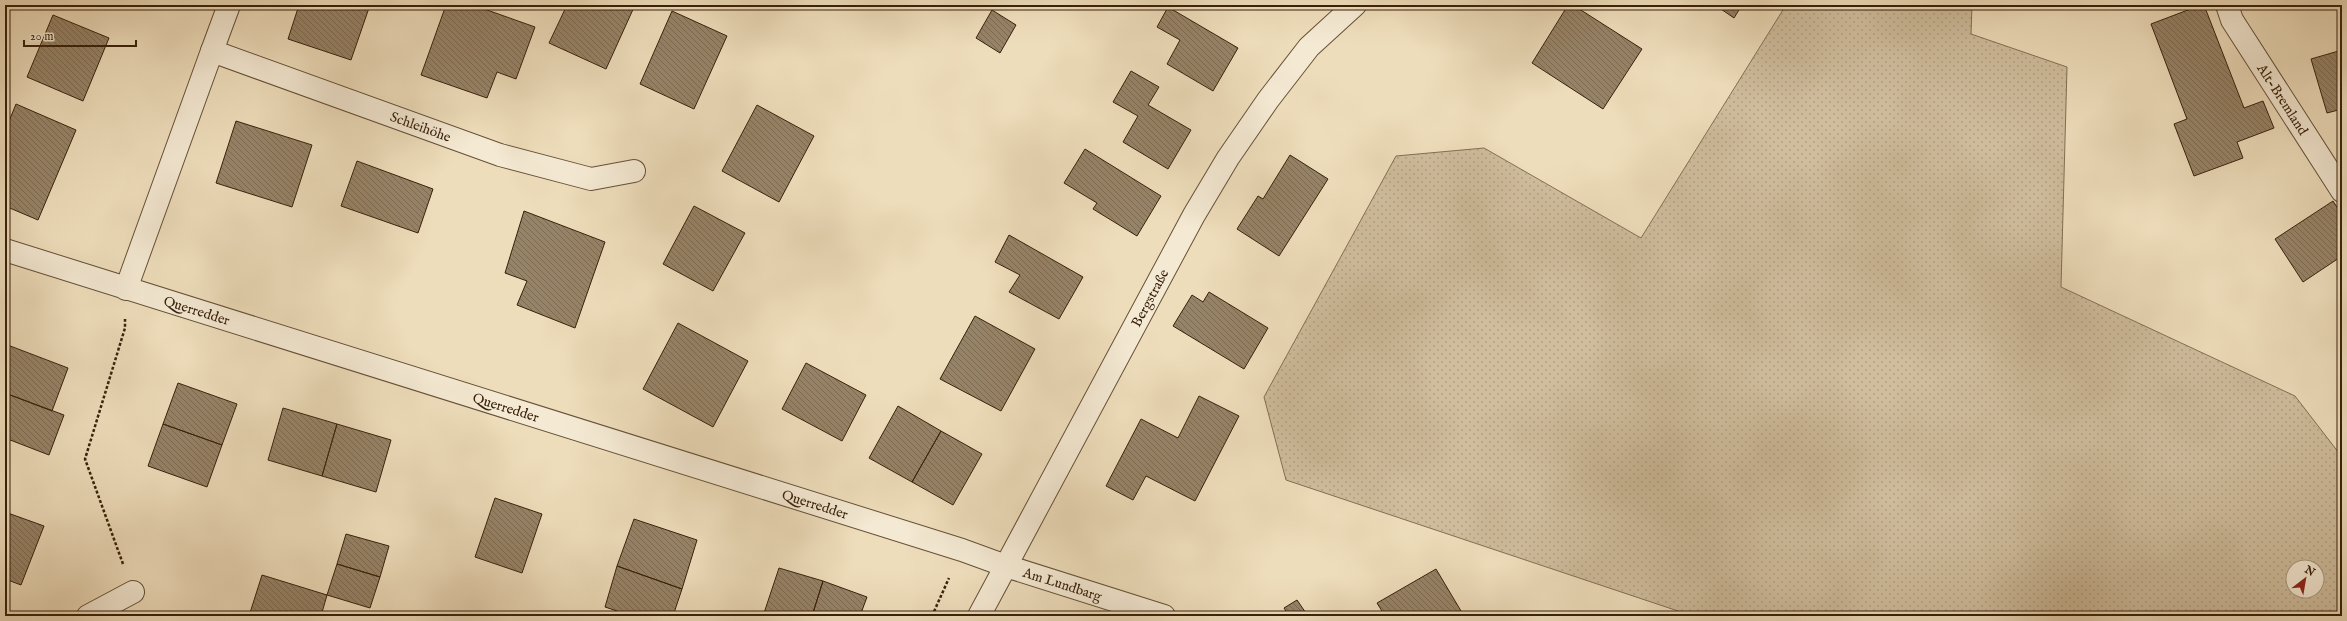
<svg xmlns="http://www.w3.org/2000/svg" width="2347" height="621" viewBox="0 0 2347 621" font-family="'IM FELL English',serif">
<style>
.grass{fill:url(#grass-dots);stroke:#846f54;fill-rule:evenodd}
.building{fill:url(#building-back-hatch);stroke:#38210b}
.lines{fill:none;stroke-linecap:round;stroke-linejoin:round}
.street-casing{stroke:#665037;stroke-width:24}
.path{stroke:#38210b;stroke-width:2.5;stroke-dasharray:3 2;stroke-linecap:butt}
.street{stroke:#f4e9d3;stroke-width:22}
.labels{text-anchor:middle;stroke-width:3;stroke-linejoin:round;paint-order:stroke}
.street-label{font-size:14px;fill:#38210b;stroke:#f4e9d3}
</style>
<defs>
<pattern id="grass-dots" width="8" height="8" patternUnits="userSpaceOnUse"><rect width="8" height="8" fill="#cfbd9d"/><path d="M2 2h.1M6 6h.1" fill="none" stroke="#b2a286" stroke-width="1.8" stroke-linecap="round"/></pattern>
<pattern id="building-back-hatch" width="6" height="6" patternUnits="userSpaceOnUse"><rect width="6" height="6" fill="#978367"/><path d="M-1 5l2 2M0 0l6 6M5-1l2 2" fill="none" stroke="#7c6b53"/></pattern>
</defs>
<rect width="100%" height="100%" fill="#edb"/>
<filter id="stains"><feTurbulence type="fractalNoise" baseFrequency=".005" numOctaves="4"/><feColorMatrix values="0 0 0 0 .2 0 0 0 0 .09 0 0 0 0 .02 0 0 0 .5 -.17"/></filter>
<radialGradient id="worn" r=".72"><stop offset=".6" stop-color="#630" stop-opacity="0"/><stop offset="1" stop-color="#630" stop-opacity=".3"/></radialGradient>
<path class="grass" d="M1786,5h186l-1,29 96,33 -6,220 234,109 47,61v159h-649l-407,-136 -22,-83 132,-241 88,-8 157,90zM2293,567h24v24h-24z"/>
<path class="building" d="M299,5h71l-19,55 -63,-21z
M446,5h27l62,22 -19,52 -19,-7 -10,26 -66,-23z
M567,5h68l-29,64 -57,-26z
M1568,5h5l69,44 -39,60 -71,-46z
M1715,5h27l-8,13z
M2201,5h3l40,103 19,-7 11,27 -37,14 6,16 -49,18 -20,-52 13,-5 -36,-95z
M1168,7l70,41 -25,43 -46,-27 13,-24 -23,-13z
M992,10l24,15 -16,28 -24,-15z
M672,11l55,25 -33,73 -54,-25z
M53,15l56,23 -26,63 -56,-24z
M2342,50v59l-15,4 -16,-54z
M1131,71l28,16 -11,18 43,25 -23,39 -45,-27 15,-26 -25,-14z
M16,104l60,26 -38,90 -33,-14v-75z
M757,105l57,31 -35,66 -57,-31z
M236,121l76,24 -20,62 -76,-24z
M1085,149l76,47 -24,40 -44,-27 4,-6 -33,-20z
M1290,155l38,24 -49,77 -42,-27 21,-33 5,3z
M357,161l76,28 -15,44 -77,-27z
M2333,201l9,14v41l-39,26 -28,-43z
M694,206l51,27 -32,58 -50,-27z
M524,211l81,31 -30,86 -58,-23 10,-24 -22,-8z
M1009,235l74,42 -24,42 -50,-27 11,-17 -25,-13z
M1209,292l59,36 -24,41 -71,-43 19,-31 11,7z
M975,316l60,33 -34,62 -61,-32z
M678,323l70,38 -35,66 -70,-38z
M5,344l63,24 -16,43 -47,-18z
M806,363l60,32 -24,46 -60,-32z
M178,383l59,21 -15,41 -59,-21z
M5,393l59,22 -15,40 -44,-17z
M1199,396l40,20 -44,85 -49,-25 -13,24 -27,-14 35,-67 37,19z
M898,406l43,25 -29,51 -43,-24z
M283,408l54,16 -15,52 -54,-16z
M163,424l59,21 -15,42 -59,-21z
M337,424l54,16 -15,52 -54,-16z
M941,431l41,23 -29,51 -41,-23z
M495,498l47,16 -20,59 -47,-16z
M5,512l39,14 -23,59 -16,-6z
M634,519l63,21 -15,49 -65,-23z
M346,534l43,12 -9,31 -43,-13z
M337,564l43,13 -10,31 -43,-13z
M617,566l65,23 -9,27h-41l-27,-9z
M779,568l44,13 -11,35h-49z
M1436,569l28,47h-79l-8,-13z
M262,575l65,20 -6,21h-72z
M823,581l44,16 -7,19h-48z
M1297,600l11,16h-19l-5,-8z"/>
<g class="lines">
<defs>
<g id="street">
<path id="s1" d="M2227,5l5,15 110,171"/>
<path d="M212,51l17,-46"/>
<path id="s2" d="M5,250l957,300 44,16 158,50"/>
<path id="s3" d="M126,289l86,-238 288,104 91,24 43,-8"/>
<path d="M88,616l45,-24"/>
<path id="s4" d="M979,616l215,-401 34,-57 40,-58 41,-53 46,-42"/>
</g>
</defs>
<use href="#street" class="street-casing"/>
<path class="path" d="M123,564l-38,-105 40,-131v-9
M932,616l17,-38"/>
<use href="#street" class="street"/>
</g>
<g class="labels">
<g class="street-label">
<text dy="5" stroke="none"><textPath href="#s1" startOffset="110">Alt-Bremland</textPath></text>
<text dy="5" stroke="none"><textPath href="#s3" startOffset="475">Schleihöhe</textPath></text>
<text dy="5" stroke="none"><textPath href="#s4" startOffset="361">Bergstraße</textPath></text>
<text dy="5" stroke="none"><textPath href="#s2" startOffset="201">Querredder</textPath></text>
<text dy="5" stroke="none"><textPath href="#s2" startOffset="525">Querredder</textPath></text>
<text dy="5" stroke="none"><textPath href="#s2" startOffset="849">Querredder</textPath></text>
<text dy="5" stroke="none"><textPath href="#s2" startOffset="1109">Am Lundbarg</textPath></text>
</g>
</g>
<rect width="2347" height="621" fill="none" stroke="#edb" stroke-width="20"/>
<rect x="6" y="6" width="2335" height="609" fill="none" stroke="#38210b" stroke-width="2"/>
<rect x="10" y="10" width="2327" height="601" fill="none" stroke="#38210b"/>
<g transform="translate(2305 579) rotate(31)"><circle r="19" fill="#f4e9d3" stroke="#a99983"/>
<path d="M0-3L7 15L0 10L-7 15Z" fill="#8f2418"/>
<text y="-6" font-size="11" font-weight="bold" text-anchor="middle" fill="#38210b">N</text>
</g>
<path d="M24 40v6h112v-6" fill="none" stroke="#38210b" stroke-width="2"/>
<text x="30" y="40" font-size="12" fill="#38210b" stroke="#f4e9d3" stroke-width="3" paint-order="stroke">20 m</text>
<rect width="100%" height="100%" filter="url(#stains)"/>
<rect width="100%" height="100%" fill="url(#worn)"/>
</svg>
